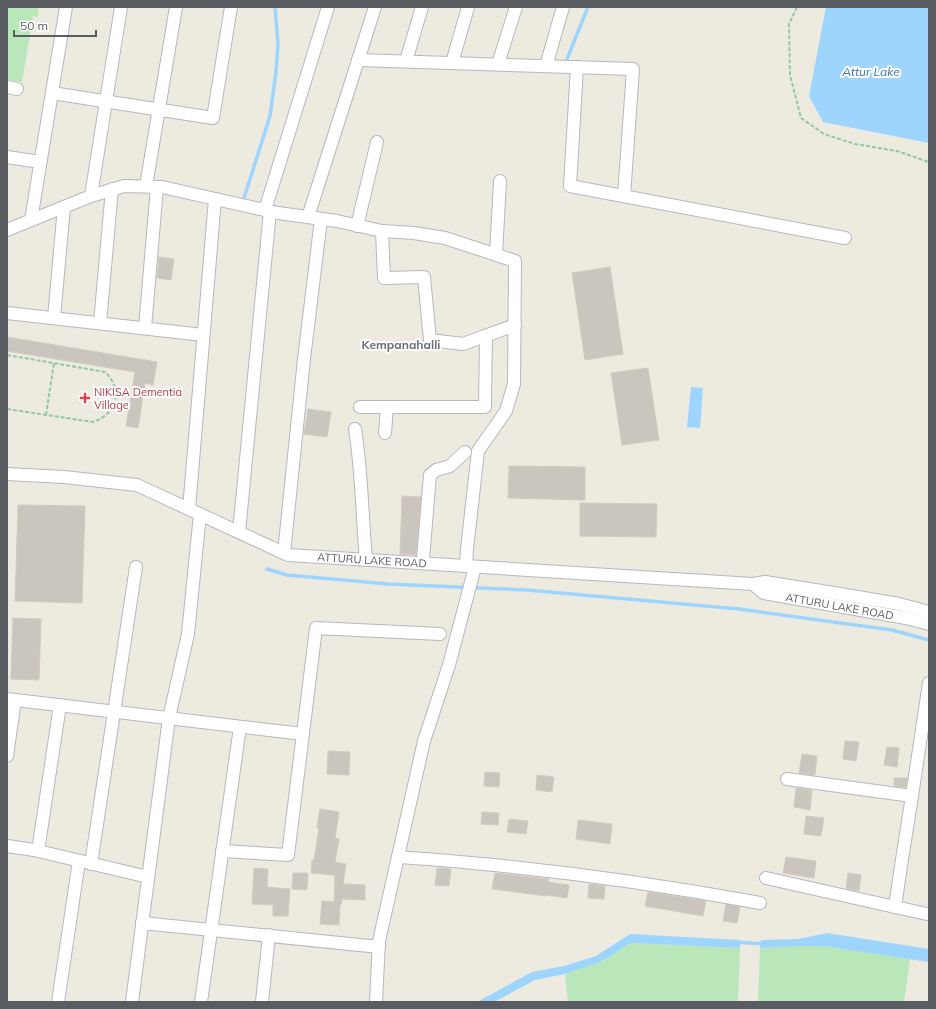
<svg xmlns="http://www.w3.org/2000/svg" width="936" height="1009" viewBox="0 0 936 1009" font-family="Mulish,sans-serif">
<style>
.green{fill:#bae7ba}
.water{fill:#9ed5ff}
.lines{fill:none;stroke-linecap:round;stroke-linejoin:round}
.stream{stroke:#9ed5ff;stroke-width:3.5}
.building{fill:#cac6bf;stroke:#d2ccbe}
.minor-casing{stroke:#b6b8be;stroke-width:14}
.path{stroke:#93c8a2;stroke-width:2;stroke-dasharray:4 2;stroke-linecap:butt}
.minor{stroke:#fff;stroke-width:12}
.health-dot{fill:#e0444e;stroke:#fff;stroke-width:1.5}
.labels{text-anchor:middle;stroke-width:4;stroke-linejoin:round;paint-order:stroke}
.health-label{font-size:11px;fill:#be3a42;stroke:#fff;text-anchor:start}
.street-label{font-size:11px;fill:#595d62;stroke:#fff}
.water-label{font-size:12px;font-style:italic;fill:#3575b8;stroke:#fff}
.neighbourhood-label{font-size:12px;font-weight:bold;fill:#6a6f74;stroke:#fff}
</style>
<rect width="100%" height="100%" fill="#edeae0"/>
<path class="green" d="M7,7h32l-1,10 -5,-1 -11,66 -15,-2z
M631,943l109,5 -2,54h-170l-3,-28 33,-11 13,-7 11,-8z
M799,946h24l87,13 -6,43h-146l2,-54z"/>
<path class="water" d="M826,7h103v136l-106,-21 -14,-26z
M691,387l12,1 -3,40 -13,-1z
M827,933l102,16v13l-106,-16h-24l-39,2 1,-8 37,-1z
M630,934l110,6v8l-109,-5 -9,5 -11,8 -13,7 -33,11 -30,6 -41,22h-17l55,-30 32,-6 32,-10z"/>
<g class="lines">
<path class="stream" d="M567,59l21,-52
M244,198l26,-82 6,-44 2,-28 -3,-37
M267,569l20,6 101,9 139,6 212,19 153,21 37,10
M736,942l29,2"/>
</g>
<path class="building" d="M159,257l15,2 -3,21 -14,-2z
M610,267l13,87 -38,6 -13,-87z
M7,337l150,25 -4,23 -8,-2 -7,45 -12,-2 9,-54 -128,-21z
M648,368l11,72 -37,5 -11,-72z
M308,409l23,3 -4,25 -23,-3z
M509,466l76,1v33l-77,-2z
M402,496l19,1 -5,58 -16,-1z
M580,503l77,1 -1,33 -76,-1z
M18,505l67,1 -3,97 -67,-2z
M13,618l28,1 -2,61 -28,-1z
M845,741l14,1 -3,19 -13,-2z
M887,747l12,1 -2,19 -13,-2z
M328,751l22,1 -1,23 -22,-1z
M802,754l15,2 -2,19 -16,-2z
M485,772l15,1 -1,14 -15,-1z
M537,775l17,2 -2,15 -16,-2z
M894,778h13l-1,9 -12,-1z
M796,788l16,2 -2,20 -16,-3z
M320,809l19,3 -4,26 4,1 -4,23 11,2 -3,20 22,1v15l-23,-1 -1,6h-1l-1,20 -19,-1 2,-23 12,1 1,-27 -24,-2 1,-13h2l5,-31 -2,-1z
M482,812l17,1 -1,12 -17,-1z
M806,816l18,2 -3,18 -17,-2z
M509,819l19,2 -2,13 -19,-2z
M578,820l34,4 -2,20 -34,-5z
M786,857l30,4 -2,17 -31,-5z
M254,868l14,1 -1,18 23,2 -2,27h-15v-11l-21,-1z
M437,868l14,1 -2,17 -14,-1z
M293,873h15l-1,17 -15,-1z
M495,873l54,6 -1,3 21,3 -2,13 -20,-3 -1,1 -54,-7z
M848,873l13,2 -2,16 -13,-3z
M589,884l16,2 -1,13 -16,-1z
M648,892l58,9 -3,15 -58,-10z
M726,904l14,3 -3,16 -14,-2z"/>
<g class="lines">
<defs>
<g id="minor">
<path d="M358,60l275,9 -9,127"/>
<path d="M406,61l16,-54"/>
<path d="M452,63l16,-56"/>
<path d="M498,64l18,-57"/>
<path d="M546,66l17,-59"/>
<path d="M577,67l-7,119 275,52"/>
<path d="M7,87l10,2"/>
<path d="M52,93l161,25 18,-111"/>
<path d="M7,157l33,5"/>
<path d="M146,186l30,-179"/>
<path d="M91,196l30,-189"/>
<path d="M265,210l63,-203"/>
<path d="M308,217l67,-210"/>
<path d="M31,220l35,-213"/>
<path d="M357,226l20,-84"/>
<path d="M7,230l84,-34 33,-10 38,1 116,26 59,8 45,10 32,2 31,5 70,23 -1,123 -8,27 -28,40 -11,98 -1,17"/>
<path d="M382,231l2,47 40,-1 6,63 33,4 52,-19"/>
<path d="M496,255l4,-74"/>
<path d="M7,313l196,22"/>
<path d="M54,318l10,-111"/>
<path d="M100,323l12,-134"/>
<path d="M145,328l12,-141"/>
<path d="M360,407h125l1,-71"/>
<path d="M355,429c7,43 7,87 11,131"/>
<path d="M385,433l2,-26"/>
<path id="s1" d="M7,474l57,3 73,8 151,70 465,29 12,-2 75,12 59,10 30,8"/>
<path d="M189,509l26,-310"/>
<path d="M239,532l31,-321"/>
<path d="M284,553l20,-194 17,-140"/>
<path d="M423,559l7,-84 6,-5 14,-4 15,-14"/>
<path id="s2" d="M753,584l11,9 142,25 23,6"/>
<path d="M7,699l296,35"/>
<path d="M7,756l8,-56"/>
<path d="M787,779l125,17 17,-113"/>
<path d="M7,846l27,4 114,27"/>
<path d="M38,851l22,-146"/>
<path d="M222,851l66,4 28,-227 124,6"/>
<path d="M398,857c28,2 57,4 85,7 93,9 185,22 277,39"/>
<path d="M91,864l45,-297"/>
<path d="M766,878l129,29 32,7"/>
<path d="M895,907l6,-41 11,-70"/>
<path d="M142,923l237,24"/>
<path d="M58,1002l21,-141"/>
<path d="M132,1002l37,-284 19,-84 12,-120"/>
<path d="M201,1002l39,-275"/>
<path d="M262,1002l7,-67"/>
<path d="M376,1002l3,-61 45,-200 25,-76 26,-98"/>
</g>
</defs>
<use href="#minor" class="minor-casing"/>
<path class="path" d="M797,7l-8,17 1,51 11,43 23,16 31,10 42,7 29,10 3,3
M7,355l98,17c19,18 12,42 -12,50l-86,-13
M46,415l8,-52"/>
<use href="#minor" class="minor"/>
</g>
<path class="health-dot" d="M83 392h4v4h4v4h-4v4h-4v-4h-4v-4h4z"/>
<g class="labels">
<g class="health-label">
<text x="94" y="396">NIKISA Dementia<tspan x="94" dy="13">Village</tspan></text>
</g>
<g class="street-label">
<text dy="4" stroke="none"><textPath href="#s1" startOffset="381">ATTURU LAKE ROAD</textPath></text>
<text dy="4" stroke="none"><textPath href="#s2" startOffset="91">ATTURU LAKE ROAD</textPath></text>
</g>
<g class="water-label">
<text x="871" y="76">Attur Lake</text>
</g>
<g class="neighbourhood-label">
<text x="401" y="349">Kempanahalli</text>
</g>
</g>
<rect width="936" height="1009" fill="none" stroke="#595d62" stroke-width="16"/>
<path d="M14 30v6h82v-6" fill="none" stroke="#595d62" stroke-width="2"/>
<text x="20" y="30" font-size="12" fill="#595d62" stroke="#ffffff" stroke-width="3" paint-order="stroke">50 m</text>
</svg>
